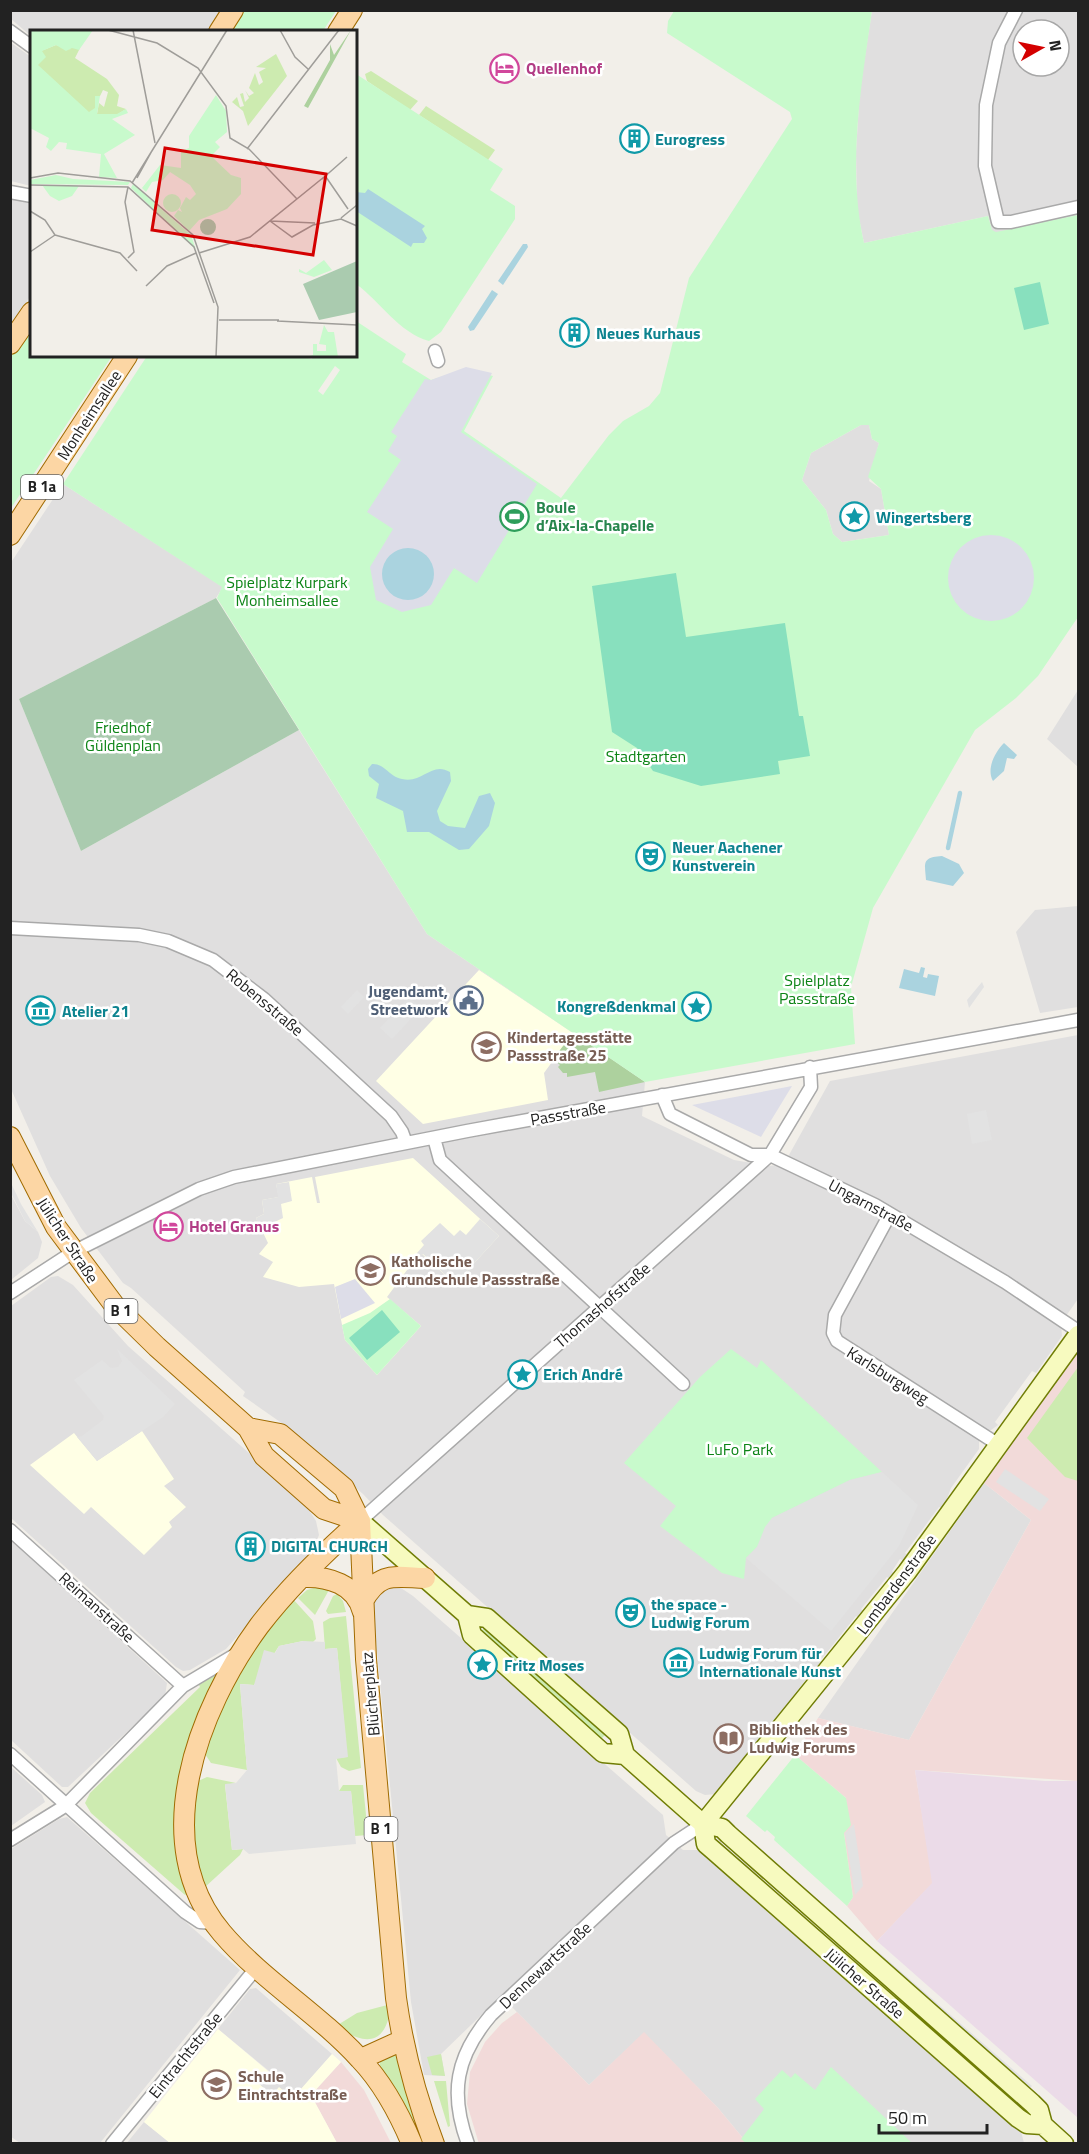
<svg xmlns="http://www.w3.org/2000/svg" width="1089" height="2154" viewBox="0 0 1089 2154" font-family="'Titillium Web',sans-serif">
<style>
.residential{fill:#e0dfdf;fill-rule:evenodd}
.commercial{fill:#f2dad9}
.industrial{fill:#ebdbe8}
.education{fill:#ffffe5}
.grass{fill:#cdebb0}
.forest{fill:#add19e}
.cemetery{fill:#aacbaf}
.park{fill:#c8facc;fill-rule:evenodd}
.pitch{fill:#88e0be}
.parking{fill:#e2e2e2}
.plaza{fill:#dddde8}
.water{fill:#aad3df}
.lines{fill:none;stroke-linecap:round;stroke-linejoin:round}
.stream{stroke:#aad3df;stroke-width:4.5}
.street-casing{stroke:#a9a9a9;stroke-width:15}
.secondary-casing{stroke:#707d05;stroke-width:21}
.primary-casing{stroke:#a06b00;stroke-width:22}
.street{stroke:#fff;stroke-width:12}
.secondary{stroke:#f7fabf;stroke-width:18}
.primary{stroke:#fcd6a4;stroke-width:20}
.labels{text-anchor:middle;stroke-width:5;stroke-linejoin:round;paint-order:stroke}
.shield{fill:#fff;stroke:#646464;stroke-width:1.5}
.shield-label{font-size:15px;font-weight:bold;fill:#222}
.hotel-label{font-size:16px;font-weight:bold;fill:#b23c85;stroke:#fff;text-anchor:start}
.culture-label{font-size:16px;font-weight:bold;fill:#0d838f;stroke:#fff;text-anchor:start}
.street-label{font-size:16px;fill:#222;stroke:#fff}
.leisure-label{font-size:16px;font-weight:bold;fill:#27864d;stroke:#fff;text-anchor:start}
.park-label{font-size:16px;fill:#0c8416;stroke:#fff}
.service-label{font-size:16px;font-weight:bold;fill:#4e5e75;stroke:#fff;text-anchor:end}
.education-label{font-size:16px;font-weight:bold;fill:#785e54;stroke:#fff;text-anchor:start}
.inset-road{fill:none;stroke:#9f9d99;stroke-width:1.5}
.view{fill:#d40000;fill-opacity:0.15;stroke:#d40000;stroke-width:3}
.inset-edge{fill:none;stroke:#222;stroke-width:3}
</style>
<rect width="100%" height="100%" fill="#f2efe9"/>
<path class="residential" d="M10,11h211l-14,20 -175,1 -1,4 -20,-17z
M872,11h206v204l-82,18 -4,-2 -4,-15 -124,27 -7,-34 -1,-57 4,-64zM1023,30h36v36h-36z
M10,42l21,15v129l-20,-5z
M10,199l22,4 -1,92 -20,31z
M861,425h8l3,14 7,4 -10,38 12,8 8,46 -47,7 -9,-8 -7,-24 -24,-30 9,-27z
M63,484l160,103 -7,11 -197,101 62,152 218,-121 128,204 218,148 -3,34 92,44 35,6 15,-2 46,-83 248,-46v264l-17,24 1,13 -26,37 -4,-2 -37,51 3,3 -7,5h-6l-6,9v10l-28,39 -6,16 -3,4 -3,-1 -34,46 3,2 -4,6 -4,-2 -8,12 2,3 -4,5 -3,-2 -26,32 3,3 -5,6 -3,-2 -36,45 3,3 -15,13 -92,117 -11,1 -9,-4 -313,-276 -20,-21 -80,-70 -40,-28 2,-4 -114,-104 -8,-5 -42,-55 -31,-52 -39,-87 -1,-525z
M1078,690v77l-31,-28z
M1078,906v101l-38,6 -24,-81 19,-22z
M10,1193l15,28 13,11 4,10 -4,16 -27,22z
M58,1276l15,9 55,61 130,115 51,49 7,11 3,14 -7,17 -86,97 -36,21 -7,1 -7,-4 -165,-149v-212l40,-29z
M984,1483l47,37 -122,220 -91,-22z
M11,1540l156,143 -2,13 -97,91h-6l-51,-47z
M395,1584l18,12 250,219 3,20 17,15h17l321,281 3,12h-277l-29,-35 -74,-75 -55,52 -88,-89 -60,58 4,22 -21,-1 -13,-73 -39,-402 2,-9z
M11,1767l31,28 3,7 -34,24z
M67,1817l173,153 -140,173h-80l-10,-7 1,-287 48,-30z
M256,1988l76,66 -39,44 -21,-2 -13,-12 10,-13 -51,-42 32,-40z
M144,2122l26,21 -44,1z"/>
<path class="commercial" d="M1078,1351v430l-163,-11 18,113 -56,58 -30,-35 6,-9 -9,-64 2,-35 -51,-43 23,-37 91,22 122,-220 -47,-37z
M517,2012l72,73 55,-53 74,76 29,35 -268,1 -12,-40 3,-32 15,-30 17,-19z
M341,2062l23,28 27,53h-54l-26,-48z"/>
<path class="industrial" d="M915,1770l130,11h33v337l-201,-177 55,-58z"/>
<path class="education" d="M479,970l94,63 -29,40 4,27 -125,24 -47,-43z
M413,1158l86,78 -44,48 -33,-30 -12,12 -23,31 34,29 -44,49 -32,-35 -11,-56 -35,3 -36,-10 10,-15 -14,-8 9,-11 -12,-25 8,-4 -2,-14 17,-3 -3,-13 36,-7 5,26h3l-5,-26z
M142,1431l32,48 -10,7 22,21 -17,15 3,5 -28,28 -53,-48 -7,7 -54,-49 44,-32 23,28z
M218,2029l51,43 -10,12 13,11 7,-8 14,11 39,-44 9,8 -30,33 26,48h-167l-26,-21z"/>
<path class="grass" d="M371,71l47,30 -8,9 -43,-29 -2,-7z
M426,106l69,44 -7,10 -69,-45z
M1078,1367v114l-13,-4 -38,-39z
M321,1586l8,4 -14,25 -17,-17 9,-8z
M337,1594l6,7 3,11 -18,2 -2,-3 7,-15z
M292,1598l21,23 3,18 -4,4 -9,-2 -24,5 -25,39 -14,-1 7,86 -36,-7 -6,-9c18,-63 48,-104 87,-156z
M346,1616l15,152 -12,3 -8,-4 -5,-9 11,-1 -10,-109 -12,1 -2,-27 7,-4z
M486,1626l120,108 -5,5 -120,-108z
M216,1673c-1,15 -14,32 -20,46 -23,62 -30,110 -8,174l-3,2 -94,-82 -6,-10 5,-10 110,-106 -2,-4z
M207,1777l29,6 -11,2 7,65 11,-1 -3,6 -36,33 -14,-57 6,-49z
M343,1785h20l5,50 -13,1 -4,-45h-12z
M391,2004c-4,41 -25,43 -55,22l21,-13z
M391,2053l9,4 28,86h-8l-40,-73v-10z
M441,2054l4,22 -13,-1 -5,-18z
M434,2081h12l4,45 -2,1z"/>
<path class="forest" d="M573,1033l72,49 -46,10 -4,-20 -28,5v-4h-4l-5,-6 2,-2 -7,-6z"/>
<path class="cemetery" d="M216,598l83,132 -218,121 -62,-152z"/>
<path class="park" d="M240,11h96l-13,20 -97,1z
M674,11h198c-11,76 -25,156 -8,232l124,-27 4,14 4,2 82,-17v402l-40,59 -22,22 -41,32 -102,178 -22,79 4,57 -210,38 -218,-148 -210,-336 5,-11 -159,-103 84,-128h152l13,3 1,-3h43v-35l50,33 -4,8 29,18 35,-11 27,7 -29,55 97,67 48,-63 14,-14 26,-15 11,-13 29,-115 103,-159 -2,-7 -123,-79 1,-12zM335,366l5,4 -17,25 -5,-4zM861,425h8l3,14 7,4 -11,34 13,12 8,46 -47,7 -9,-8 -7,-24 -24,-30 9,-27z
M356,74l147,95 -13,21 25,16v13l-74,113 -12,9c-30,-8 -49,-40 -73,-57z
M31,324l1,32h80l-101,152v-153z
M390,1299l31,27 -44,49 -32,-35 -3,-15 28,-12z
M731,1349l26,19 4,-8 121,112 -32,8 -78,38 -15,29 -11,11 -2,21 -22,-6 -62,-47 16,-20 -52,-43 76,-86z
M795,1755l51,43 5,27 -7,8 9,64 -6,9 -73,-66 1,-3 -8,-7 -2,2 -19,-16z
M831,2067l81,76 -165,1 -6,-5 23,-30 -9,-10 27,-29 9,8 4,-5 20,17z"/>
<path class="pitch" d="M1040,282l9,42 -25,6 -10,-42z
M676,573l10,64 99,-14 14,93h4l7,40 -32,5 2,13 -79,12 -48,-15 -16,-23 -25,-16 -20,-146z
M382,1310l18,22 -33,28 -18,-22z"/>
<path class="parking" d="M982,982l2,5 -15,21 -2,-8z
M357,990l7,7 -16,17 -7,-7z
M409,997l12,11 -29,31 -12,-11z
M986,1110l6,30 -20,4 -5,-30z
M289,1182l3,19 -11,3 2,14 -23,11 -4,-11 8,-4 -2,-14 16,-3 -2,-13z
M11,1183l10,21 17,28 -13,-11 -14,-28z
M480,1219l19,17 -44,48 -32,-30 -4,3 -2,-4 7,-8 -3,-4 19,-18 14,13 6,-6 6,5z
M117,1349l58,55 -12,13 -66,44 -20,-24 5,-1 21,-16 1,-4 -30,-36 28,-20 9,8 7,-1 4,-6z
M1005,1469l44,30 -9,12 -44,-29z
M882,1472l36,33 -19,41 -68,85 -85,-73 11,-11 8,-20 7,-9 78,-38z
M303,1641l22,1v7l12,-1 11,109 -12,2 3,32h12l5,53 -107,10 -6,-5 -11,1 -7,-66 11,-1 11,-13 -7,-86 14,1 10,-35 11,3 4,-7z
M854,1824l9,62 -8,9 -10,-62z
M875,1949l157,137 -4,4 -155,-137z"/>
<path class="plaza" d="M466,367l26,6 -31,59 76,52 -60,99 -23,-15 -23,37 -29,7 -26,-12 -6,-33 23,-38 -26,-17 34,-52 -13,-9 9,-15 -6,-4 34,-53 6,1z
M948 578a43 43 0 1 1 86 0a43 43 0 1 1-86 0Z
M792,1086l-31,51 -69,-32 59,-11z
M355,1279l20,24 -34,16 -6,-32z"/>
<path class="water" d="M368,189l57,37 -3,3 5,9 -3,5h-11l-2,4 -55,-36v-19l9,1z
M523,244h4l1,3 -25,38 -5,-4z
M492,290l6,4 -24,36 -4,1 -2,-4z
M382 574a26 26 0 1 1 52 0a26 26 0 1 1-52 0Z
M1004,743l13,12 -3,4 -7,-1 -3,13 -11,10c-7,-12 2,-29 11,-38z
M372,764c12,-1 18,13 30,15 21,5 29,-18 48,-7l1,9 -14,30 3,10 8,5 17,2 14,-32 11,-3 5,10 -6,23 -20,23 -10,1 -30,-18h-22l-4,-21 -27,-13 3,-14 -10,-8 -1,-7z
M942,856l17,8 5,9 -11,13 -27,-6c-1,-16 -5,-23 16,-24z
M921,967l4,1 -2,9 4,1 1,-4 11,2 -4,20 -36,-8 5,-19 15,4z"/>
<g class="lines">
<path class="stream" d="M948,848l12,-55"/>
<defs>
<path id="street" d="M1016,10l-17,33 -13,62 -1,61 13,56h13l67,-15
M10,31l22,16
M10,192l22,4
M435,351l3,10
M10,928l129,7 29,6 45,19 51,39 127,117 11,16 4,11
M662,1095l8,19 81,41h19l105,50 130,77 73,49
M434,1138l6,22 243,224
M890,1214l-55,101 -2,18 4,8 162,104
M10,1293l63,-41 126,-63 35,-12 233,-46 611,-111
M360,1521l410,-366 41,-68 -1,-20
M10,1530l173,156
M10,1754l175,158 15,10 14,1
M10,1840l55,-34 118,-120 57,-34
M112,2144l145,-177
M468,2144c-19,-51 -12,-88 23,-129l183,-172 29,-19"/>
<path id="secondary" d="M360,1521l107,94 5,20 131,118 22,2
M467,1615l20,3 132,116 6,21 78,69 19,4 6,6 304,269 7,7 4,15 21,19
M703,1824l204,-252 171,-237
M703,1824l3,20 7,6 305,268 9,6 16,1"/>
<path id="primary" d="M219,32l14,-22
M338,32l14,-22
M10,344l22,-32
M10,535l117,-179
M10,1137l46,90 59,79 42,41 91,81 16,28 60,53 36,12
M248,1428l32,6 64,54 16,33 6,138 30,339c7,50 20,99 38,146
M360,1521c-36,32 -72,67 -101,105 -61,83 -113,217 -37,307 40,47 96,80 138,126 23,24 39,54 52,85
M303,1577c25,-1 53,7 60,35
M363,1601c17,-30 31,-24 62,-23
M361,2059l42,-19"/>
</defs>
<use href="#street" class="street-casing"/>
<use href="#secondary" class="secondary-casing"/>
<use href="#primary" class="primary-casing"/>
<use href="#street" class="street"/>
<use href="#secondary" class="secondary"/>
<use href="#primary" class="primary"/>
</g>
<defs>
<symbol id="hotel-ring" viewBox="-11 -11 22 22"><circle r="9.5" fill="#fff" stroke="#d1479c" stroke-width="1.5"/><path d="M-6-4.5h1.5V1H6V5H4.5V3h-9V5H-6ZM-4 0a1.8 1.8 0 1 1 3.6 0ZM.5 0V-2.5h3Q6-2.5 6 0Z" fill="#d1479c"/></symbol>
<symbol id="building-ring" viewBox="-11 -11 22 22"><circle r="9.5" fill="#fff" stroke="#0f9aa8" stroke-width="1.5"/><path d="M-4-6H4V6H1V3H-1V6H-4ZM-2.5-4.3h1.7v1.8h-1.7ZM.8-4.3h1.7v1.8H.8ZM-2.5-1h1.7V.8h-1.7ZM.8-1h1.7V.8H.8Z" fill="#0f9aa8"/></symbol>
<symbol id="stadium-ring" viewBox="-11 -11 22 22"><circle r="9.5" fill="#fff" stroke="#2e9e5b" stroke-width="1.5"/><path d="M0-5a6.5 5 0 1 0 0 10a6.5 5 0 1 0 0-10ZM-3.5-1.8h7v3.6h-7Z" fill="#2e9e5b"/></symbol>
<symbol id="sight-ring" viewBox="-11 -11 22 22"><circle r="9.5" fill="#fff" stroke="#0f9aa8" stroke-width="1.5"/><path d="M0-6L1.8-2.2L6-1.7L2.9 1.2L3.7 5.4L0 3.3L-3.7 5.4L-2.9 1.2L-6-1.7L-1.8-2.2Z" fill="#0f9aa8"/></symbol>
<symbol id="theatre-ring" viewBox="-11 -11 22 22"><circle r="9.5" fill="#fff" stroke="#0f9aa8" stroke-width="1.5"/><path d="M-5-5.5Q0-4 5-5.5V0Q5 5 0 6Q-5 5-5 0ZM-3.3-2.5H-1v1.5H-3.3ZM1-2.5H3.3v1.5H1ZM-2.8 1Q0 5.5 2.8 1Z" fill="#0f9aa8"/></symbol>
<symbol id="civic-ring" viewBox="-11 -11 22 22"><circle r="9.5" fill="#fff" stroke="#5c6f8a" stroke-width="1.5"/><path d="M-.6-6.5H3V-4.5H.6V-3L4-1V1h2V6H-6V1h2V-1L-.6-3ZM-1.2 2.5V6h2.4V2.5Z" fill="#5c6f8a"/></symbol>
<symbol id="museum-ring" viewBox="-11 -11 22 22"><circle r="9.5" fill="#fff" stroke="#0f9aa8" stroke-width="1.5"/><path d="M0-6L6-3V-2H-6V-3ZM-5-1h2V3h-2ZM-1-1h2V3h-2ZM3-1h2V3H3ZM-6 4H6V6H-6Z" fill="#0f9aa8"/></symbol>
<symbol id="school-ring" viewBox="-11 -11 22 22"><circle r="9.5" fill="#fff" stroke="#8d6e63" stroke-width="1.5"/><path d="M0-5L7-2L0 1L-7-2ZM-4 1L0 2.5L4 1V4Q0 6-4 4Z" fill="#8d6e63"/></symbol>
<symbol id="library-ring" viewBox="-11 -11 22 22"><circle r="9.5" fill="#fff" stroke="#8d6e63" stroke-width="1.5"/><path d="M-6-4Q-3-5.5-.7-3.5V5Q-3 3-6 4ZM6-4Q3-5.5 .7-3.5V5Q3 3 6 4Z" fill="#8d6e63"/></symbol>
</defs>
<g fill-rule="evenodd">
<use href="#hotel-ring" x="488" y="52" width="33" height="33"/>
<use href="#building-ring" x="618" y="122" width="33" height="33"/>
<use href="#building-ring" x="558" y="316" width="33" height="33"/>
<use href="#stadium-ring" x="498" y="500" width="33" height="33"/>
<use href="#sight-ring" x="838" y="500" width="33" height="33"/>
<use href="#theatre-ring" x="634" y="840" width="33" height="33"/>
<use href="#civic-ring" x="452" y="984" width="33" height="33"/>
<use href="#sight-ring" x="680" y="990" width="33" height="33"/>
<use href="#museum-ring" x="24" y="994" width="33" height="33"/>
<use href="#school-ring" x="470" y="1030" width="33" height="33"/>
<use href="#hotel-ring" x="152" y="1210" width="33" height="33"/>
<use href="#school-ring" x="354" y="1254" width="33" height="33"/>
<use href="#sight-ring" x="506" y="1358" width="33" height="33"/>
<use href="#building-ring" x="234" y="1530" width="33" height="33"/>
<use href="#theatre-ring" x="614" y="1596" width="33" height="33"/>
<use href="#museum-ring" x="662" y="1646" width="33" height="33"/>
<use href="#sight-ring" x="466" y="1648" width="33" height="33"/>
<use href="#library-ring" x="712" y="1722" width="33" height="33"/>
<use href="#school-ring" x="200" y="2068" width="33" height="33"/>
</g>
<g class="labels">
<g class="shield">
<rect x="21" y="475" width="42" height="24" rx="4.5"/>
<rect x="104.5" y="1299" width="33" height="24" rx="4.5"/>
<rect x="364.5" y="1817" width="33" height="24" rx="4.5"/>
</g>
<g class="shield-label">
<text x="42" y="492">B 1a</text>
<text x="121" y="1316">B 1</text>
<text x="381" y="1834">B 1</text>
</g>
<g class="hotel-label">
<text x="526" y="74">Quellenhof</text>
<text x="189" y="1232">Hotel Granus</text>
</g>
<g class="culture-label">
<text x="655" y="145">Eurogress</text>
<text x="596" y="339">Neues Kurhaus</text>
<text x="876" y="523">Wingertsberg</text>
<text x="672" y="853">Neuer Aachener<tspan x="672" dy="18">Kunstverein</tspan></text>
<text x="676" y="1012" text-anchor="end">Kongreßdenkmal</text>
<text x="62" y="1017">Atelier 21</text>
<text x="543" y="1380">Erich André</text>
<text x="271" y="1552">DIGITAL CHURCH</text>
<text x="651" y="1610">the space -<tspan x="651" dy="18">Ludwig Forum</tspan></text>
<text x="699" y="1659">Ludwig Forum für<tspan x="699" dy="18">Internationale Kunst</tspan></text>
<text x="504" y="1671">Fritz Moses</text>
</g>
<g class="street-label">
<text transform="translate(89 415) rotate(-57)" y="6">Monheimsallee</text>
<text transform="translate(265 1002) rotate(40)" y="6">Robensstraße</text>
<text transform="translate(568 1113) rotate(-10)" y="6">Passstraße</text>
<text transform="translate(871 1205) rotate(28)" y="6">Ungarnstraße</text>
<text transform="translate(68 1240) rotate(57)" y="6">Jülicher Straße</text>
<text transform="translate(602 1305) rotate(-41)" y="6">Thomashofstraße</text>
<text transform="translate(888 1375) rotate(32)" y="6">Karlsburgweg</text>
<text transform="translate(896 1584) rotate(-53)" y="6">Lombardenstraße</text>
<text transform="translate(97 1607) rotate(42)" y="6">Reimanstraße</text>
<text transform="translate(370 1694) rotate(-95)" y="6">Blücherplatz</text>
<text transform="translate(545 1965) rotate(-43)" y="6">Dennewartstraße</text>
<text transform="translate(865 1983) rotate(41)" y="6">Jülicher Straße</text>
<text transform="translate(185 2055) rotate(-51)" y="6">Eintrachtstraße</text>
</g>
<g class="leisure-label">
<text x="536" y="513">Boule<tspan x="536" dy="18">d’Aix-la-Chapelle</tspan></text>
</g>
<g class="park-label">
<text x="287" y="588">Spielplatz Kurpark<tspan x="287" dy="18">Monheimsallee</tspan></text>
<text x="123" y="733">Friedhof<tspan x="123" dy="18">Güldenplan</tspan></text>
<text x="646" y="762">Stadtgarten</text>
<text x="817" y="986">Spielplatz<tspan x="817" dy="18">Passstraße</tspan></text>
<text x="740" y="1455">LuFo Park</text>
</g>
<g class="service-label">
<text x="448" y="997">Jugendamt,<tspan x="448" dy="18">Streetwork</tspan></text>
</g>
<g class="education-label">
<text x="507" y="1043">Kindertagesstätte<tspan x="507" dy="18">Passstraße 25</tspan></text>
<text x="391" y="1267">Katholische<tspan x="391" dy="18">Grundschule Passstraße</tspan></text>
<text x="749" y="1735">Bibliothek des<tspan x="749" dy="18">Ludwig Forums</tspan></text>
<text x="238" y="2082">Schule<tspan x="238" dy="18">Eintrachtstraße</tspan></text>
</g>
</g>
<g transform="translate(30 30)">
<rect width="327" height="327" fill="#f2efe9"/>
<path d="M0,3l50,15 -5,10 32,21 12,16 -2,11 9,3 -8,5h-21l2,-11 5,4 4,-15 -5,-2 -3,6h-5v13l-6,4 -52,-48 4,-14 15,-6 15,5zM246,24l11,22 -39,50 -5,-15 -11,-9 5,-5 3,10 4,-1 -4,-12 3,-1 2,9 4,-4 -4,-8 4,6 5,-3 -5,-5 6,-15 4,12 4,-3 -4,-10 7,-4 -10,-1z" fill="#cdebb0"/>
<path d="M321,0l-43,78 -4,-2 26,-46v-16l4,11z" fill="#add19e"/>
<path d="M170 197a8 8 0 1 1 16 0a8 8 0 1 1-16 0ZM327,231v51l-38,8 -16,-36z" fill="#aacbaf"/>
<path d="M0,0h63l-14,20 -7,-2 -6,3 -10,-6 -14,6 4,6 -8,8 51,47 6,-4v-12h5l-3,18h20l9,-5 2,4 -16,6 23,16 -31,19 13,24 -18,-1 2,-23 -35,-5 1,-6 -8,-1 -8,9 -5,-4 3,-9 -19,-10zM186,65l10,16 1,21 -12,10 5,5 -9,9 20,19 10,3v16l-14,15 -28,11 -10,11 -15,-15 4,-6 4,2 -2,-4 6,-11 4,3 6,-6 -6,-9 -20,-13 -7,8 -11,2 -6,10 -4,-4 18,-23 21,3v-17l8,-3v-12zM26,145l17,4 57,3 -2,3 -98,-1v-4zM103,154l58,51 5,15 -65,-62zM12,155l37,1 -7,10 -13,5 -9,-5zM133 173a9 9 0 1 1 18 0a9 9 0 1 1-18 0ZM294,230l8,10 -18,7 -15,-5v-3l7,4zM294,295l4,7h6l4,25h-32l7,-2v-11h4v7h9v-6l-7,-1z" fill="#c8facc"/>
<path class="inset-road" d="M78,0l49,13 41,25 28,38 4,32 19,11 48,50M103,0l22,113M250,0l15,27 13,12M217,119l92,-119M296,147l22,32M0,148l28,-5 72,8 63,54 25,72 -2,50M107,148l16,-29M292,149l25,-22M102,153l95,-153M0,155l98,2 66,60 20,56M0,181l15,9 10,15M311,188l16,-13M240,191l22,16 21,-12 28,-6 16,7M240,191l45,2M25,205l65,18 17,18M0,222l25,-17M169,223l51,-16 74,-60M98,228l6,-6 -9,-50 3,-15M116,256l21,-20 29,-13M189,290h22M210,290h39M247,291l80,4"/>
<path class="view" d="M135,118l161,26 -13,81 -161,-25z"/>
<rect width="327" height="327" class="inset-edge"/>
</g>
<rect width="1089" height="2154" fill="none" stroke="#222222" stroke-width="24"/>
<g transform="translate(1041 48) rotate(81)"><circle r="28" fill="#ffffff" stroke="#a7a7a7" stroke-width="1.5"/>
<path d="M0-4.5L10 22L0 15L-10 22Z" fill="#d40000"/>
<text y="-9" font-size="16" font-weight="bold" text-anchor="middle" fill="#222222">N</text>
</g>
<path d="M879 2124v9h108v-9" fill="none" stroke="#222222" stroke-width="3"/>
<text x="888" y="2124" font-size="18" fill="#222222" stroke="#ffffff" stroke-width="4.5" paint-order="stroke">50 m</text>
</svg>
